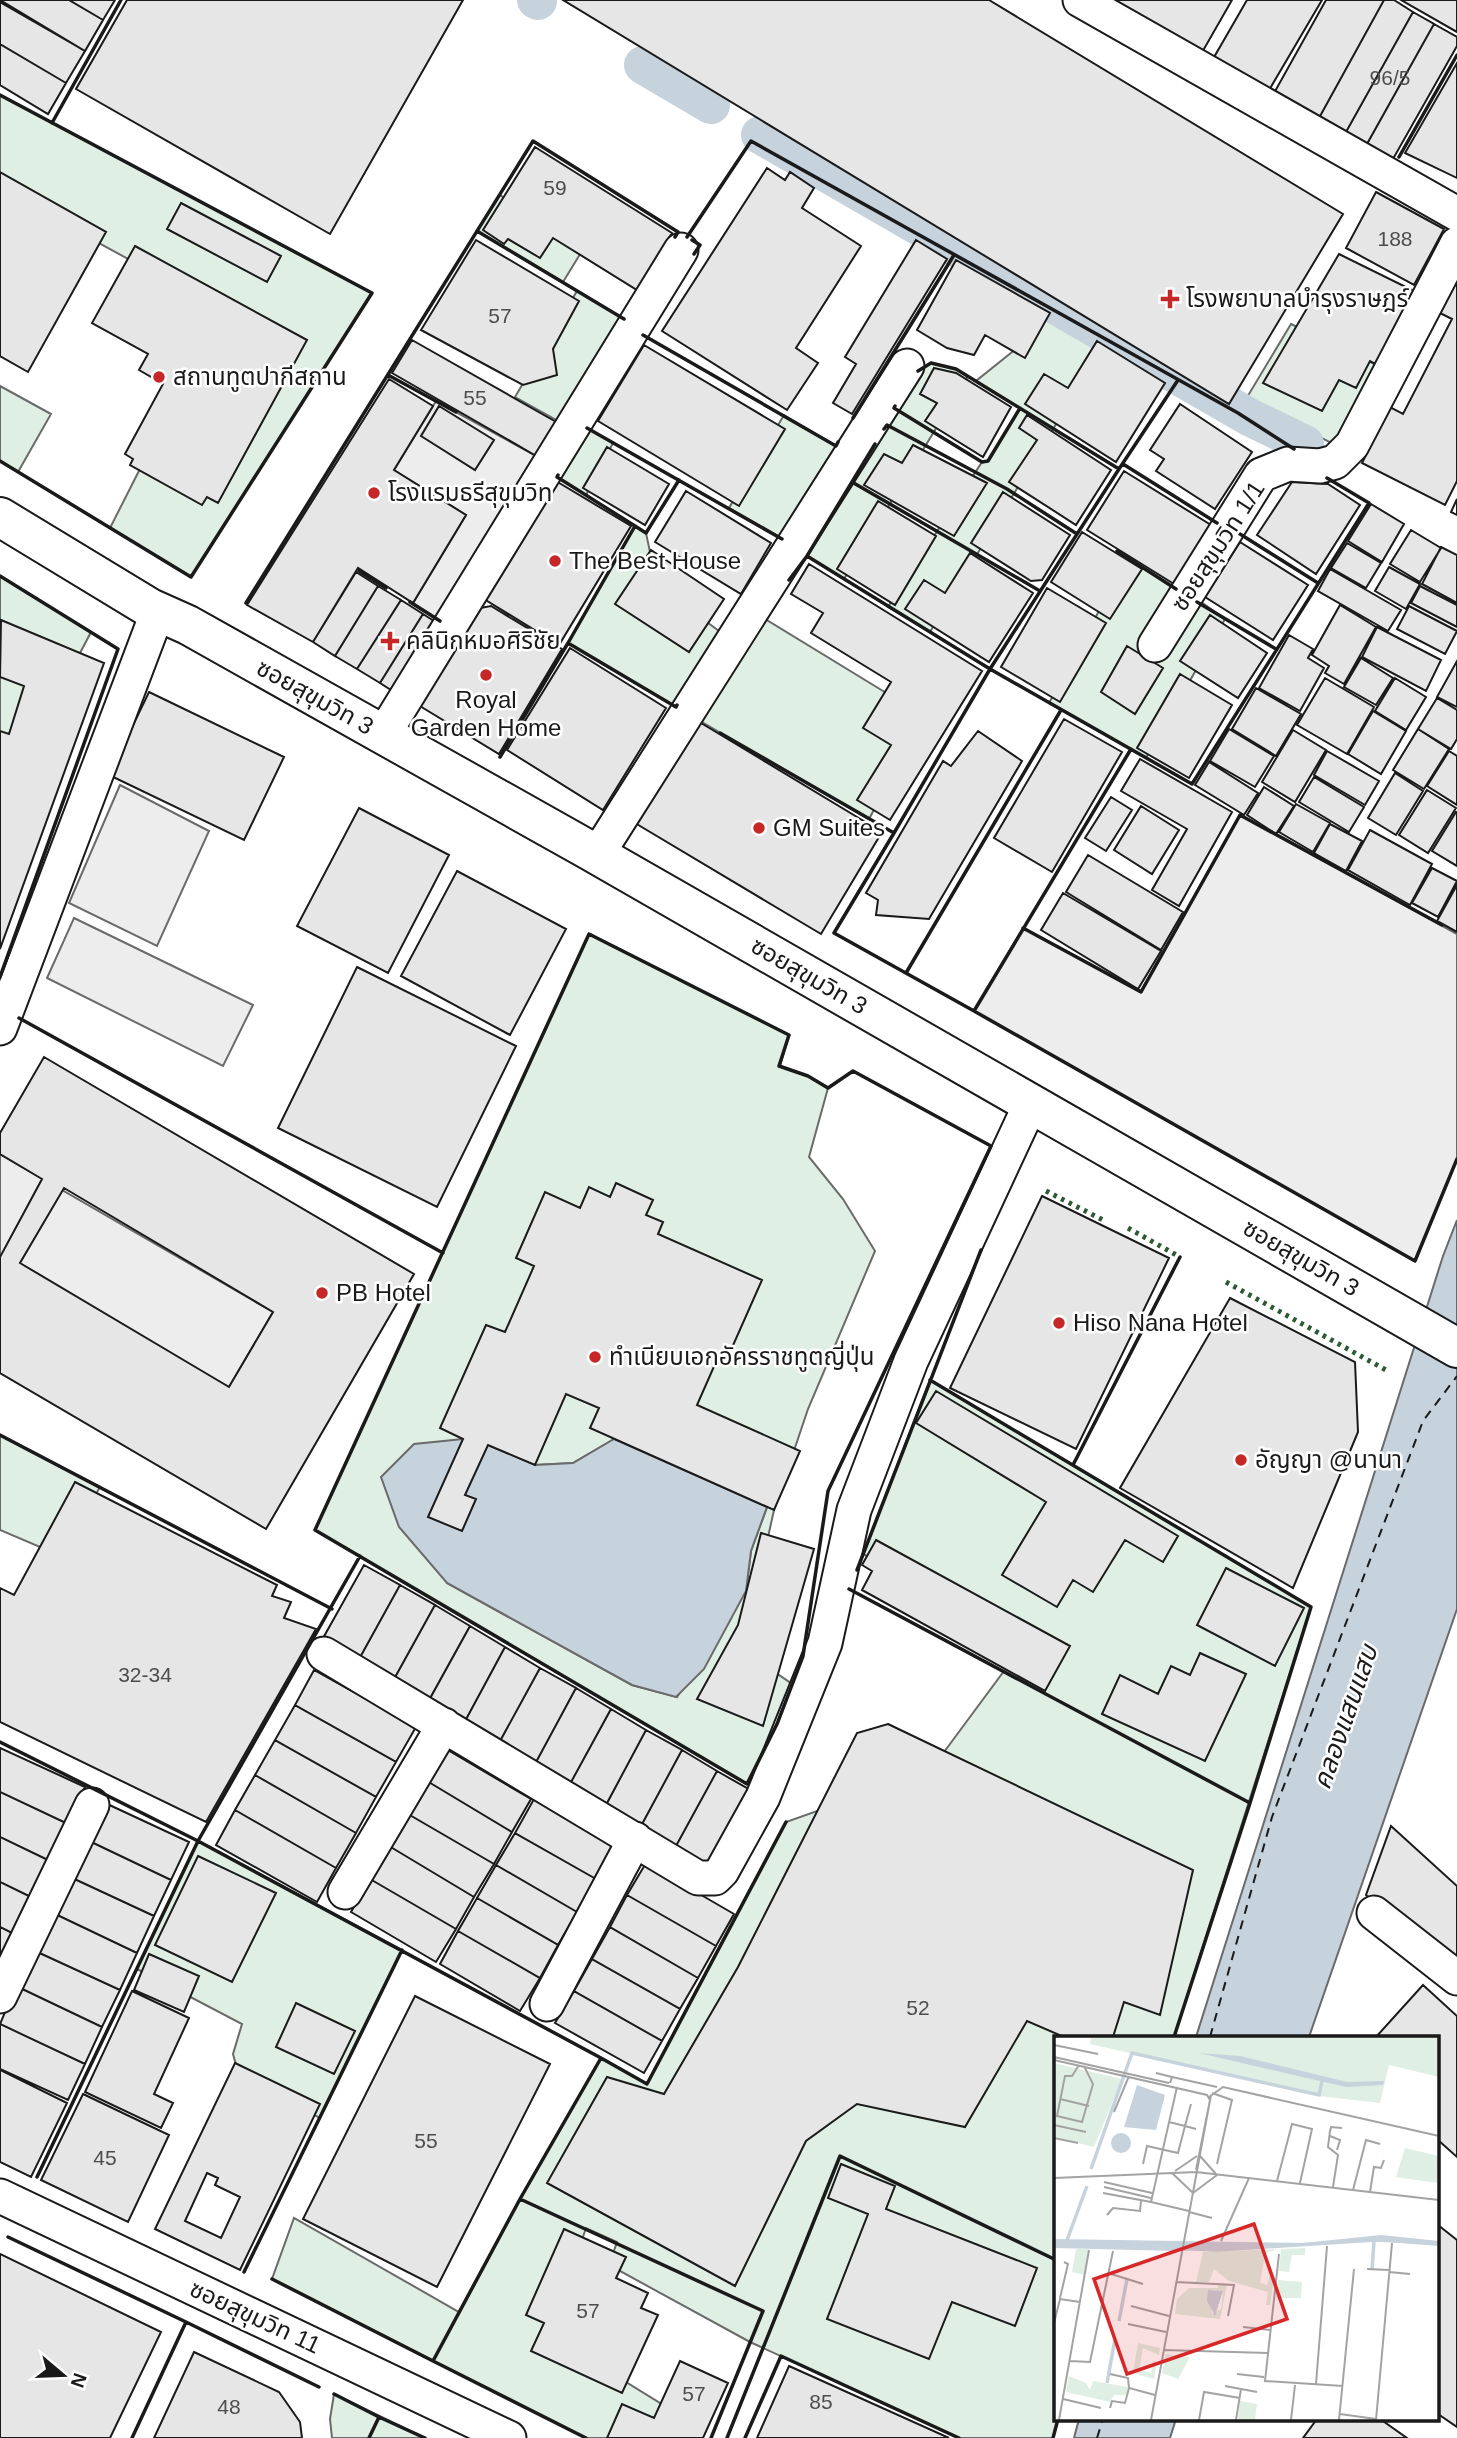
<svg xmlns="http://www.w3.org/2000/svg" width="1457" height="2438" viewBox="0 0 1457 2438" font-family="Helvetica,'Noto Sans Thai',sans-serif">
<style>
.green{fill:#e0efe3;stroke:#6a6a6a;stroke-width:2;fill-rule:evenodd}
.parking{fill:#ededed;stroke:#6a6a6a;stroke-width:2}
.water{fill:#c6d2dc;stroke:#6a6a6a;stroke-width:2}
.lines{fill:none;stroke-linecap:round;stroke-linejoin:round}
.canal{stroke:#c6d2dc;stroke-width:38}
.ferry{stroke:#1a1a1a;stroke-width:2;stroke-dasharray:9 7;stroke-linecap:butt}
.building{fill:#e6e6e6;stroke:#1a1a1a;stroke-width:2;fill-rule:evenodd}
.street-casing{stroke:#1a1a1a;stroke-width:37}
.secondary-casing{stroke:#1a1a1a;stroke-width:42}
.street{stroke:#fff;stroke-width:33}
.secondary{stroke:#fff;stroke-width:38}
.hedge{stroke:#2b5a34;stroke-width:5;stroke-dasharray:3.5 5;stroke-linecap:butt}
.wall{stroke:#1a1a1a;stroke-width:3.5}
.poi-dot{fill:#c62828;stroke:#fff;stroke-width:2.5}
.labels{text-anchor:middle;stroke-width:5;stroke-linejoin:round;paint-order:stroke}
.number-label{font-size:21px;fill:#4d4d4d}
.poi-label{font-size:24px;fill:#1a1a1a;stroke:#fff;text-anchor:start}
.street-label{font-size:24px;fill:#1a1a1a;stroke:#fff}
.water-label{font-size:26px;font-style:italic;fill:#1a1a1a;stroke:#fff}
.inset-river{fill:none;stroke:#c6d2dc;stroke-width:3.5}
.inset-road{fill:none;stroke:#a3a3a3;stroke-width:2}
.view{fill:#d62828;fill-opacity:0.15;stroke:#d62828;stroke-width:3.5}
.inset-edge{fill:none;stroke:#1a1a1a;stroke-width:3.5}
</style>
<rect width="100%" height="100%" fill="#fff"/>
<path class="green" d="M0,95l372,198 -181,284 -81,-49 34,-67 147,-113 -291,-159z
M500,195l82,56 -19,31 -86,-51z
M577,291l47,28 -64,103 -45,-25z
M1044,305l63,35 -177,292 -42,-25 94,-145 6,-1 32,-53 -44,-27 46,-37z
M1291,324l92,44 -44,79 -93,-48z
M931,363l25,6 12,7 -124,203 -37,-23 80,-131 28,-52z
M0,386l51,28 -33,58 -18,-11z
M784,415l52,31 -53,93 -54,-31z
M587,428l26,15 -27,52 -29,-18z
M635,526l11,7 11,52 66,49 -47,73 -108,-64z
M1131,552l94,67 -79,139 -97,-55z
M0,576l91,56 -91,174z
M762,617l162,99 -55,103 -174,-101z
M589,934l200,101 -9,31 28,10 20,12 -19,69 34,42 32,52 -67,158 -34,101 -31,140 49,34 -15,40 -30,60 -432,-254zM614,1439l153,68 -16,44 -5,40 -69,106 -45,-12 -185,-102 41,-138 47,20 38,-2z
M930,1380l381,227 -137,430h-118v382h2l-5,19h-94l-209,-96 -141,-77 8,-23 -31,-14 -36,107 126,78 -11,25h-79l-314,-159 22,-61 165,94 61,-113 81,-141 46,26 139,-262 144,-51 74,-100 23,12 13,-35 -177,-94z
M0,1435l100,52 -39,69 -61,-26z
M198,1841l204,109 -82,168 -82,-46 -5,-18 9,-30 -105,-55z
M334,2394l91,44h-93l-2,-19z"/>
<path class="parking" d="M436,401l102,56 -95,165 -30,-19 53,-88 -72,-45z
M120,785l89,46 -52,115 -88,-43z
M1240,815l217,119v225l-42,102 -441,-250 49,-83 118,63z
M74,918l179,87 -30,61 -176,-88z
M0,1154l273,158 -44,75 -229,-130z"/>
<path class="water" d="M1457,1220v389l-148,428h-113l247,-781z
M463,1439l25,6 47,20 38,-2 41,-24 153,68 -16,44 -5,40 -42,78 -28,28 -44,-12 -185,-102 -48,-56 -18,-50 33,-33z
M1079,2419h97l-6,19h-96z"/>
<g class="lines">
<path class="canal" d="M536,0l2,1
M643,65l68,40
M760,135l491,283 54,26"/>
<path class="ferry" d="M1210,2037l62,-220 151,-396 34,-45
M1097,2438l6,-19"/>
</g>
<path class="building" d="M0,0h69l34,20 -18,31z
M69,0h46l-12,20z
M127,0h336l-133,234 -254,-145z
M563,0h426l354,214 -114,190z
M1103,0h129l-32,56z
M1247,0h75l-54,92 -55,-33z
M1326,0h58l-65,118 -45,-25z
M1384,0h10l19,12 -67,120 -27,-14z
M1401,0h56v32z
M0,2l85,49 -19,32 -66,-39z
M1413,12l21,12 -67,120 -21,-12z
M1434,24l23,13v9l-64,113 -26,-15z
M0,44l66,39 -18,31 -48,-29z
M1457,63v115l-52,-25z
M535,147l137,86 -35,57 -84,-52 -13,20 -32,-19 -4,5 -21,-14z
M767,168l18,12 5,-8 24,16 -12,20 59,38 -65,102 22,15 -31,47 -125,-79z
M0,172l106,60 -78,140 -28,-16z
M1376,192l68,37 -30,56 -68,-37z
M181,203l100,53 -14,26 -100,-53z
M476,240l103,61 -26,48 4,26 -34,10 -102,-55z
M916,240l31,19 -95,155 -19,-11 23,-39 -11,-7z
M135,246l172,94 -89,163 -11,-6 -5,8 -72,-40 3,-6 -8,-5 38,-70 -24,-14 9,-16 -56,-31z
M1339,254l77,38 -33,76 -13,-7 -14,27 -17,-8 -17,31 -59,-28z
M956,260l94,53 -25,45 -40,-23 -11,20 -27,-7 -30,-18z
M1457,266v215l-12,24 -83,-42 28,-56 13,7 49,-95 -18,-9z
M412,340l146,83 -20,34 -146,-84z
M1097,341l68,42 -49,79 -91,-58 19,-30 24,14z
M644,345l141,84 -46,77 -141,-85z
M934,368l22,5 55,34 -28,50 -58,-36 12,-18 -17,-9z
M389,379l44,27 -39,64 72,45 -53,88 -55,-35 -45,74 -66,-37z
M1180,404l72,48 -37,57 -59,-38 8,-12 -14,-9z
M439,406l55,34 -19,30 -54,-34z
M1027,415l84,55 -35,55 -67,-43 28,-42 -18,-12z
M913,445l74,38 -33,53 -90,-51 20,-31 18,9z
M607,447l62,37 -24,41 -62,-37z
M1124,471l87,54 -37,59 -87,-54z
M551,478l80,48 -72,119 -80,-49z
M1292,482l36,2 32,21 -44,69 -59,-39z
M686,491l85,52 -30,51 -86,-52z
M1003,492l67,43 -28,45 -11,1 -60,-38z
M1457,499v16l-6,-3z
M1457,499v16l-6,-3z
M878,501l58,35 -41,69 -58,-36z
M1371,504l33,20 -22,38 -34,-21z
M1411,530l30,18 -21,34 -30,-18z
M1082,532l60,37 -32,50 -59,-37z
M1240,542l68,43 -35,55 -68,-43z
M1347,543l34,20 -15,25 -35,-20z
M1441,547l16,8v48l-35,-19z
M651,550l73,49 -35,53 -74,-48z
M970,553l63,40 -44,69 -84,-53 19,-29 21,13z
M809,564l173,107 -92,149 -33,-20 34,-55 -28,-17 28,-46 -80,-49 12,-20 -32,-19z
M1389,567l31,17 -14,25 -31,-18z
M1330,569l71,41 -13,21 -70,-40z
M356,572l22,14 -43,70 -22,-14z
M378,586l23,14 -44,69 -22,-13z
M1420,586l37,19v22l-46,-24z
M1047,588l59,35 -46,79 -59,-35z
M401,600l22,14 -43,69 -23,-14z
M1340,605l36,22 -32,57 -19,-11 4,-7 -17,-11z
M491,606l71,43 -63,105 -89,-54 54,-89z
M1409,606l48,25 -12,23 -48,-25z
M423,614l22,14 -43,69 -22,-14z
M1210,615l57,38 -29,45 -58,-37z
M1,620l103,43 -104,286v-218l9,3 15,-48 -24,-9z
M1377,627l64,33 -15,31 -64,-34z
M1289,635l24,14 -5,9 16,10 -24,43 -41,-23z
M1127,646l36,22 -28,46 -34,-22z
M570,648l96,60 -63,102 -96,-60z
M1361,658l32,20 -17,27 -32,-18z
M1457,661v46l-20,-10z
M1180,674l52,31 -43,73 -52,-30z
M1325,678l49,29 -27,47 -50,-29z
M1395,678l31,19 -20,33 -31,-19z
M1256,688l45,26 -25,42 -44,-27z
M149,692l135,65 -40,83 -135,-65z
M1437,698l20,12v29l-6,10 -33,-20z
M1373,711l33,20 -25,43 -33,-20z
M1064,719l58,33 -70,120 -58,-34z
M696,720l186,112 -61,102 -186,-111z
M1229,729l45,27 -19,31 -45,-26z
M1418,729l31,20 -25,40 -31,-19z
M1293,730l33,20 -31,52 -33,-20z
M978,731l44,30 -93,158 -53,-4 2,-15 -12,-7 77,-132 8,5z
M1327,751l52,30 -14,24 -51,-30z
M1449,751l8,5v49l-30,-19z
M1140,759l92,53 -53,94 -27,-16 35,-61 -66,-38z
M1209,762l49,31 -14,22 -49,-30z
M1395,773l28,18 -27,44 -28,-17z
M1314,777l50,30 -15,25 -50,-30z
M1264,787l30,19 -18,28 -29,-19z
M1427,790l29,18 -28,45 -29,-18z
M1111,797l21,13 -26,41 -21,-13z
M1296,804l34,19 -17,29 -34,-20z
M1141,806l38,24 -27,44 -38,-24z
M359,808l90,47 -61,118 -91,-47z
M1456,812h1v54l-25,-15z
M1330,824l32,17 -16,30 -32,-18z
M1370,830l62,34 -22,41 -62,-35z
M1088,855l95,57 -22,38 -95,-58z
M1432,868l25,13 -19,36 -26,-14z
M457,871l109,58 -56,106 -109,-59z
M1457,885v47l-20,-11z
M1063,893l98,58 -23,38 -97,-59z
M357,967l159,79 -79,161 -159,-79z
M44,1057l370,217 -148,255 -266,-156v-116l42,-78 -42,-25v-21zM64,1188l209,124 -44,75 -209,-124z
M616,1183l37,17 -7,15 17,7 -5,12 104,46 -35,79 -8,-4 -22,50 103,46 -26,59 -184,-82 9,-20 -33,-14 -31,71 -47,-20 -23,50 11,4 -14,32 -34,-14 35,-78 -23,-11 46,-103 19,7 29,-66 -18,-8 29,-66 35,16 9,-21 21,10z
M1042,1196l127,62 -93,191 -126,-61z
M1230,1298l125,64 3,70 -65,156 -173,-100z
M936,1391l242,145 -15,26 -38,-22 -32,52 -20,-12 -16,27 -55,-32 44,-73 -130,-79z
M75,1482l202,103 -5,11 19,6 -7,16 32,11 -110,193 -206,-100v-134l14,7z
M761,1533l53,16 -51,177 -66,-27 41,-74z
M876,1540l194,106 -25,45 -183,-101 10,-19 -10,-6z
M364,1565l36,20 -42,76 -36,-21z
M1226,1568l78,40 -29,58 -78,-41z
M400,1585l35,20 -42,76 -35,-20z
M435,1605l35,21 -42,76 -35,-21z
M470,1626l35,21 -41,76 -36,-21z
M505,1647l35,21 -41,75 -35,-20z
M1200,1653l46,21 -41,87 -103,-47 18,-39 38,19 13,-28 19,9z
M540,1668l36,20 -41,76 -36,-21z
M314,1670l102,57 -20,35 -101,-57z
M576,1688l35,21 -41,75 -35,-20z
M295,1705l101,57 -20,35 -101,-57z
M611,1709l35,21 -40,75 -36,-21z
M888,1724l305,146 -33,145 -36,-13 -11,35h-49l-37,-16 -62,106 -108,-23 -51,37 -71,145 -188,-103 60,-106 57,17 74,-127 119,-234z
M646,1730l36,20 -41,76 -35,-21z
M275,1740l101,57 -20,36 -101,-58z
M0,1748l85,39 -17,37 -68,-32z
M446,1749l85,50 -19,33 -85,-51z
M682,1750l35,21 -41,75 -35,-20z
M717,1771l35,20 -41,75 -35,-20z
M255,1775l101,58 -20,35 -101,-58z
M427,1781l85,51 -18,32 -86,-50z
M0,1792l68,32 -18,37 -50,-24z
M534,1799l81,47 -19,33 -81,-46z
M103,1802l86,40 -18,38 -86,-41z
M235,1810l101,58 -19,34 -101,-57z
M408,1814l86,50 -20,33 -85,-51z
M1391,1826l66,60v78l-3,4 -88,-73z
M515,1833l81,46 -19,33 -81,-47z
M0,1837l50,24 -17,37 -33,-16z
M85,1839l86,41 -17,36 -86,-40z
M389,1846l85,51 -18,32 -86,-50z
M198,1856l78,37 -44,89 -77,-37z
M646,1863l88,51 -18,32 -89,-51z
M496,1865l81,47 -19,33 -81,-47z
M68,1876l86,40 -17,37 -86,-41z
M370,1879l86,50 -20,33 -85,-50z
M0,1882l33,16 -17,37 -16,-8z
M627,1895l89,51 -18,32 -88,-51z
M477,1898l81,47 -18,33 -82,-47z
M51,1912l86,41 -17,37 -87,-40z
M0,1927l16,8 -16,33z
M610,1927l88,51 -18,31 -88,-50z
M458,1931l82,47 -20,33 -80,-47z
M33,1950l87,40 -18,37 -86,-41z
M149,1954l50,22 -15,36 -50,-22z
M592,1959l88,50 -18,32 -88,-50z
M1423,1985l34,31v141l-19,-17v-103h-62z
M16,1986l86,41 -17,37 -85,-40z
M132,1991l57,27 -35,76 19,9 -12,25 -76,-36z
M574,1991l88,50 -18,32 -89,-50z
M415,1996l135,68 -113,223 -134,-68z
M296,2003l59,28 -21,43 -58,-27z
M0,2024l85,40 -17,36 -68,-31z
M235,2063l85,41 -80,166 -85,-41zM207,2173l11,5 -3,7 25,12 -19,41 -36,-17z
M0,2070l67,33 -36,74 -31,-15z
M83,2094l86,41 -41,87 -87,-42z
M841,2164l54,22 -9,23 151,59 -22,58 -63,-24 -23,57 -102,-40 41,-105 -40,-16z
M1438,2225l19,15v187l-19,-13z
M564,2229l62,28 -10,21 32,15 -7,15 17,7 -36,78 -91,-42 13,-28 -18,-8z
M0,2254l161,78 -51,106h-110z
M194,2352l85,40 21,30 2,16h-148z
M680,2361l48,22 -25,55h-96l15,-34 32,14z
M789,2366l160,72h-192z
M1317,2419h63l27,19h-104z"/>
<g class="lines">
<defs>
<path id="street" d="M1080,0l377,214
M1155,645l106,-170 27,-11 32,2 15,-4 17,-17 105,-201
M383,735l298,-485
M597,855l310,-489
M0,1028l158,-417
M324,1654l374,224h17l7,-7 41,-74 62,-154 29,-133 57,-149 120,-258
M345,1892l99,-167
M1374,1913l83,65
M0,1996l92,-191
M547,2004l88,-165
M0,2196l509,242"/>
<path id="secondary" d="M0,517l150,91 38,17 399,224 870,499"/>
</defs>
<use href="#street" class="street-casing"/>
<use href="#secondary" class="secondary-casing"/>
<use href="#street" class="street"/>
<use href="#secondary" class="secondary"/>
<path class="hedge" d="M1046,1191l59,30
M1128,1228l52,29
M1226,1282l160,88"/>
<path class="wall" d="M0,95l372,198 -181,284 -191,-116
M52,123l69,-123
M1399,157l58,-102
M477,231l147,88
M687,237l64,-96 487,272 56,36
M692,240l8,5 -6,9
M643,335l193,111 2,-4
M918,371l13,-8 25,6 163,100 59,-89
M388,375l68,37
M895,406l-1,2 88,54 6,-1 32,-53
M853,418l101,-163
M587,428l195,111
M884,429l3,-4 120,64 70,45
M1123,464l94,59
M558,475l-1,2 78,49 -67,117 108,64 1,-2
M852,482l188,109
M635,526l11,7 33,-53
M1240,534l78,49
M1117,551l59,38
M807,556l183,113 129,-200
M359,571l27,17
M0,576l118,73 -118,328
M789,580l18,-24 68,-112
M410,602l30,19
M1197,602l79,47
M246,603l287,-462 145,91 -3,5
M720,733l174,100 96,-164 202,115 177,-281 -42,-25
M500,757l68,-114
M894,833l-60,100 140,78 157,-262
M1023,928l118,64 99,-177 202,110
M589,934l200,101 -10,31 29,10 20,12 25,-17 138,75 -163,345 -25,165 -26,68 -30,60 -432,-254z
M906,973l155,-263
M974,1011l441,250 42,-102
M19,1018l424,235
M930,1380l381,227 -61,196
M0,1435l332,174
M1073,1465l107,-208
M360,1556l-162,285 403,217 -81,141 243,112 -52,127
M857,1570l124,-320
M849,1589l401,214 -76,234
M0,1742l198,99 -161,336
M601,2058l46,26 139,-262
M8,2237l178,85 -54,116
M244,2272l158,-322
M272,2279l161,82 87,-162
M186,2322l133,65
M433,2361l153,77
M334,2394l45,23
M369,2438l10,-21 46,21
M727,2438l113,-282 216,104
M745,2438l36,-82 178,82
M1053,2438l5,-19"/>
</g>
<g class="poi-dot">
<path d="M1166.5 288.5h7v7h7v7h-7v7h-7v-7h-7v-7h7z"/>
<circle cx="159" cy="377" r="7"/>
<circle cx="374" cy="493" r="7"/>
<circle cx="555" cy="561" r="7"/>
<path d="M386.5 630.5h7v7h7v7h-7v7h-7v-7h-7v-7h7z"/>
<circle cx="486" cy="675" r="7"/>
<circle cx="759" cy="828" r="7"/>
<circle cx="322" cy="1293" r="7"/>
<circle cx="1059" cy="1323" r="7"/>
<circle cx="595" cy="1357" r="7"/>
<circle cx="1241" cy="1460" r="7"/>
</g>
<g class="labels">
<g class="number-label">
<text x="1390" y="85">96/5</text>
<text x="555" y="195">59</text>
<text x="1395" y="246">188</text>
<text x="500" y="323">57</text>
<text x="475" y="405">55</text>
<text x="145" y="1682">32-34</text>
<text x="918" y="2015">52</text>
<text x="426" y="2148">55</text>
<text x="105" y="2165">45</text>
<text x="588" y="2318">57</text>
<text x="694" y="2401">57</text>
<text x="821" y="2409">85</text>
<text x="229" y="2414">48</text>
</g>
<g class="poi-label">
<text x="1186" y="307">โรงพยาบาลบำรุงราษฎร์</text>
<text x="173" y="385">สถานทูตปากีสถาน</text>
<text x="388" y="501">โรงแรมธรีสุขุมวิท</text>
<text x="569" y="569">The Best House</text>
<text x="406" y="649">คลินิกหมอศิริชัย</text>
<text x="486" y="708" text-anchor="middle">Royal<tspan x="486" dy="28">Garden Home</tspan></text>
<text x="773" y="836">GM Suites</text>
<text x="336" y="1301">PB Hotel</text>
<text x="1073" y="1331">Hiso Nana Hotel</text>
<text x="609" y="1365">ทำเนียบเอกอัครราชทูตญี่ปุ่น</text>
<text x="1255" y="1468">อัญญา @นานา</text>
</g>
<g class="street-label">
<text transform="translate(1218 546) rotate(-57)" y="8">ซอยสุขุมวิท 1/1</text>
<text transform="translate(315 697) rotate(29)" y="8">ซอยสุขุมวิท 3</text>
<text transform="translate(809 976) rotate(30)" y="8">ซอยสุขุมวิท 3</text>
<text transform="translate(1301 1258) rotate(30)" y="8">ซอยสุขุมวิท 3</text>
<text transform="translate(255 2317) rotate(25)" y="8">ซอยสุขุมวิท 11</text>
</g>
<g class="water-label">
<text transform="translate(1345 1717) rotate(-71)" y="9">คลองแสนแสบ</text>
</g>
</g>
<g transform="translate(1054 2036)">
<rect width="385" height="385" fill="#fff"/>
<path d="M37,1h348v40l-50,-12 -9,38 -62,-7 -228,-52zM0,27l68,16 -28,68 -40,-10zM351,112l34,8 -2,27 -41,-6zM251,212v7h-13l-3,17 -10,-1 2,-22zM22,213h13l-5,26 -12,-3zM223,213l-12,5 -5,29 7,2 3,-10 4,1 -4,29h-4l2,-13 -39,-11 -15,-12 -5,13h-13l7,-30zM224,244l24,2 -1,16h-25zM165,248l8,1 -7,34 -45,-5 2,-15 12,-11h29zM154,254l15,1 -2,18 -9,5zM84,307l22,5 -1,7 -16,-7 -4,22 12,3 2,-12 4,1 -3,17 -21,-6zM112,318l24,3 -12,22 -16,-6zM15,340l17,7 4,7 3,-9 35,6 -2,8h-12l-4,7 -44,-10zM186,365l17,3 -2,16h-17z" fill="#e0efe3" fill-rule="evenodd"/>
<path d="M145,17l41,3 107,26 37,-1 -1,4 -37,2zM83,49l28,10 -9,35 -32,-3zM57 107a10 10 0 1 1 20 0a10 10 0 1 1-20 0ZM327,199l58,6v5l-64,-5 -198,10 -123,-3v-9l249,4zM154,254l15,1 -8,25 -8,-15z" fill="#c6d2dc"/>
<path class="inset-river" d="M37,133l41,-116 187,42 3,-14M0,207l163,7 158,-10 64,3M12,207l21,-57M318,234l2,-29M65,285l8,-42M53,347l8,-44"/>
<path class="inset-road" d="M0,9l44,9M0,21l115,26M0,24l153,35 3,5 -14,70M25,29l-7,11h-7l-8,40 25,6 11,-38 -9,-18M102,37l16,4 -2,6M118,41l45,10M158,57l20,7 -15,64M155,61l14,-10 216,49M6,63l29,7M60,76l15,-36M115,86l16,4 6,-22M0,89l32,7M276,100l10,4 -3,10M0,102l24,5M146,120l16,18M89,128l4,-18 31,7 7,-27 11,3M121,135l22,-15M118,137l21,20 24,-18M0,142l142,-6 243,28M223,145l15,-57 20,5 -12,54M50,146l48,11M50,151l47,11M279,151l5,-32 -10,-8 2,-16 1,-4 11,1M299,154l13,-50 14,4M316,156l4,-25 7,1 3,-8M49,157l48,9 26,-115M97,166l38,9M135,176l23,6M53,179l6,-7 27,3 1,-10M167,205l28,-63M225,218l-14,127 78,5M313,233l22,1M335,236l21,2M54,237l35,11M122,246l58,3 -6,31M6,262l8,-34 -4,-2M77,270l38,10M0,287l6,-24 20,3M74,288l38,8M189,291l27,3M109,314l105,3M16,325l20,1 23,-111M56,338l18,4 1,10 26,7M183,338l27,3M262,348l11,-138M171,350l32,6M9,363l38,9M56,372l2,-7 13,2 4,-15M286,378l36,5M5,384l30,-170M97,384l60,-325M145,384l5,-28 36,6M182,384l5,-31M237,384l4,-35M285,384l15,-151M322,384l16,-177"/>
<path class="view" d="M200,188l33,95 -160,55 -33,-95z"/>
<rect width="385" height="385" class="inset-edge"/>
</g>
<g transform="translate(63 2375) rotate(109)" stroke="#ffffff" stroke-width="5" paint-order="stroke">
<path d="M0-5L12 26L0 18L-12 26Z" fill="#1a1a1a"/>
<text y="-10" font-size="19" font-weight="bold" text-anchor="middle" fill="#1a1a1a">N</text>
</g>
</svg>
